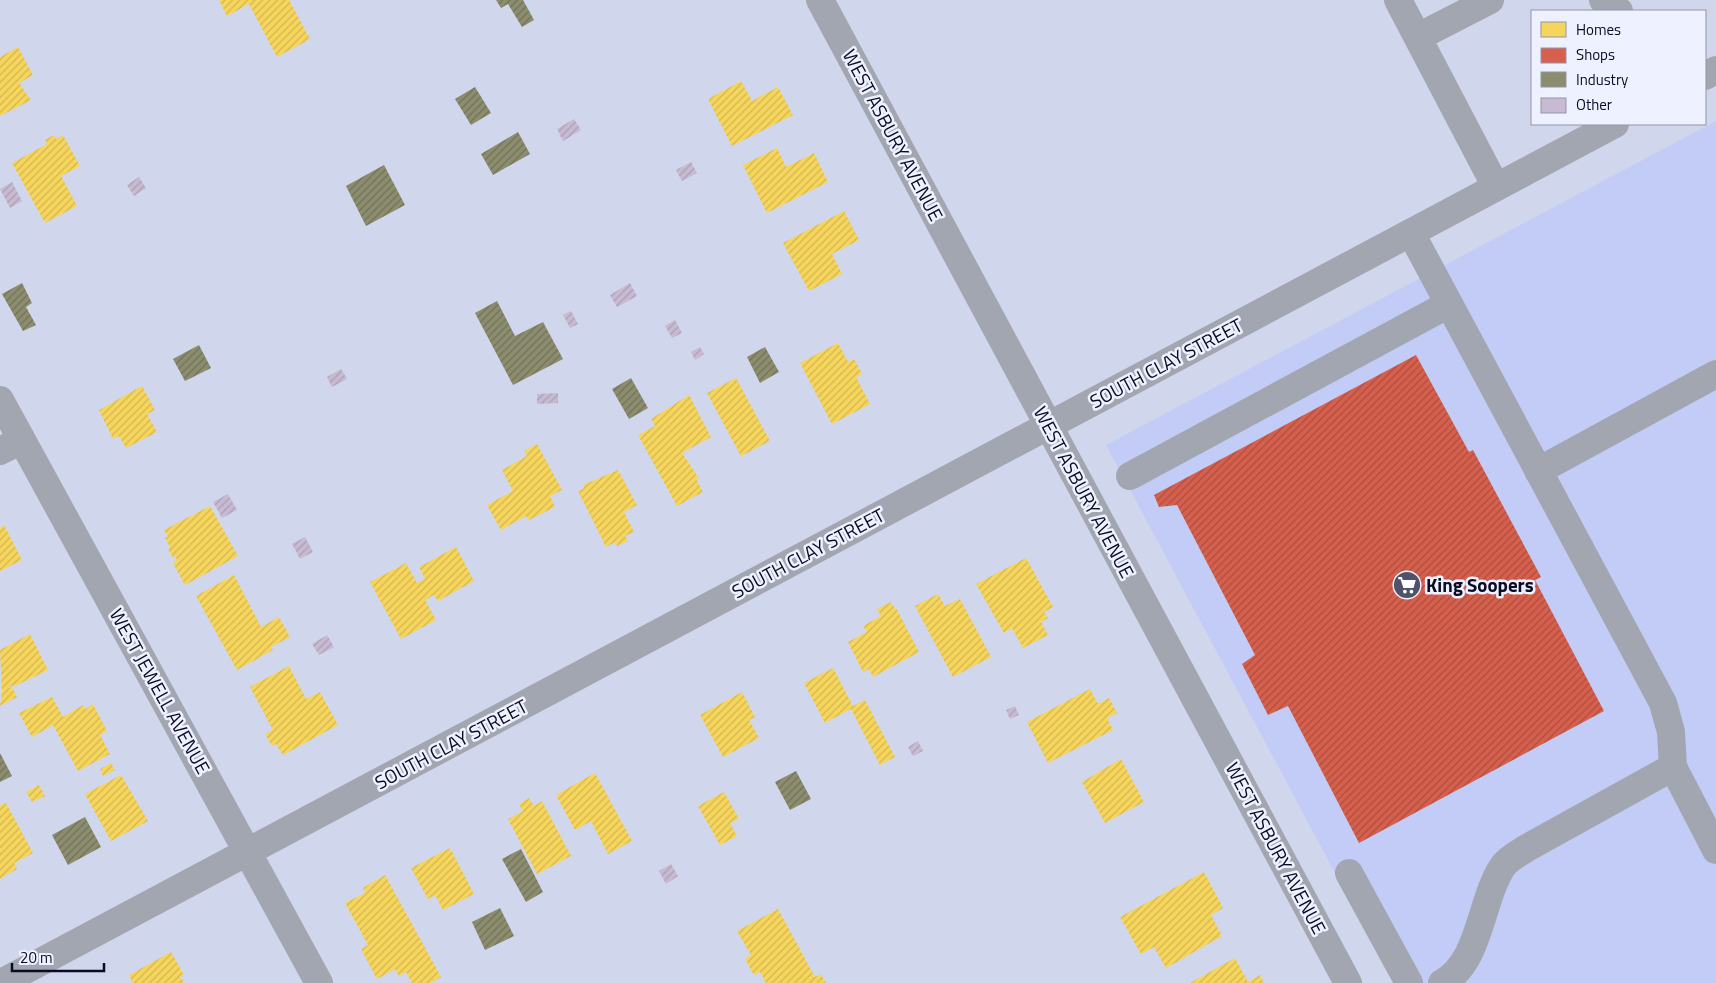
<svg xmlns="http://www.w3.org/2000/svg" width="1716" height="983" viewBox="0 0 1716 983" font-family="'Titillium Web',sans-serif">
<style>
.built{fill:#c2ccf6}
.homes{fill:url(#homes-hatch)}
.shops{fill:url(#shops-hatch)}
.industry{fill:url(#industry-hatch)}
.building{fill:url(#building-hatch)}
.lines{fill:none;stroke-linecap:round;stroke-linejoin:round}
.minor{stroke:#a2a6b1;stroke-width:28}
.labels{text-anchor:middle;stroke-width:5;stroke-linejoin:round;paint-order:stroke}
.street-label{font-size:19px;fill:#090c23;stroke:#eef1ff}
.poi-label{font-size:19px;font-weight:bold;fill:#090c23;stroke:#eef1ff;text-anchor:start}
</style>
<defs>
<pattern id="homes-hatch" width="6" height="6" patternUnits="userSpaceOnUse" patternTransform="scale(1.25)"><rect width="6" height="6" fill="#f6d55c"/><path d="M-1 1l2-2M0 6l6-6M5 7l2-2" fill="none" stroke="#d2b650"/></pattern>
<pattern id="shops-hatch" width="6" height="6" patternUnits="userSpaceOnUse" patternTransform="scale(1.25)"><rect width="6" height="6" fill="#d6604d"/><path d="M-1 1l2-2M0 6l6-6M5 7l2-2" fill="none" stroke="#ac4e40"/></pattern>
<pattern id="industry-hatch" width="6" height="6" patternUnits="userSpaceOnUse" patternTransform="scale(1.25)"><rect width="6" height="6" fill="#8c8c6e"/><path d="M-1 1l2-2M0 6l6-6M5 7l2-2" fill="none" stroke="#71715a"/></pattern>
<pattern id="building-hatch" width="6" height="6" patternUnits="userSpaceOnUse" patternTransform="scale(1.25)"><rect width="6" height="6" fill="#c8bad2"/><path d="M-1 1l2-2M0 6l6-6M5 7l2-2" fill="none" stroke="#aa9fb4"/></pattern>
</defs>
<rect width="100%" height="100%" fill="#d0d6ec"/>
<path class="built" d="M1716,121v862h-322l-288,-538z"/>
<path class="homes" d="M219,0h70l21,39 -33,18 -28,-53 -22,12z
M18,47l15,28 -14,8 12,17 -31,16v-59z
M741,81l11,20 26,-14 15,28 -61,31 -24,-47z
M54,135l2,4 7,-4 17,31 -19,10 16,30 -32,17 -33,-60 35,-19 -2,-4z
M777,148l9,19 28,-14 14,29 -61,31 -24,-48z
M844,211l15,29 -27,14 10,20 -33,17 -26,-48z
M838,343l10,19 6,-3 8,15 -6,3 14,27 -38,20 -32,-61z
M736,378l34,63 -29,15 -34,-63z
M142,386l13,24 -8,4 10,18 -31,16 -7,-12 -6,3 -14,-29z
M689,395l22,42 -29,16 17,25 -3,1 7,13 -26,14 -39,-71 17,-9 -4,-7z
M537,444l25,46 -12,6 5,11 -26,13 -3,-4 -25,14 -14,-25 26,-14 -11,-21 25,-14 -3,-5z
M618,470l19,35 -13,7 10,20 -9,4 3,5 -11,5 -2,-4 -9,5 -28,-56 6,-3 -1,-3z
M210,506l28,50 -53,29 -12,-22 4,-3 -2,-4 -2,2 -5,-9 2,-2 -5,-9 3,-1 -4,-7z
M4,525l18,35 -22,11v-43z
M456,547l18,34 -36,20 -4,-6 -9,5 11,20 -35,19 -31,-57 36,-19 11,20 8,-4 -6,-12z
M1026,558l27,49 -9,5 4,6 -7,4 7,13 -25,13 -11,-20 -8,5 -28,-49z
M234,575l27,52 18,-10 11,20 -19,10 2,3 -36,20 -41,-74z
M938,594l7,12 15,-7 31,58 -38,20 -38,-71z
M891,602l4,7 1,-1 23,44 -46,25 -4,-8 -6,3 -15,-30 19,-10 -4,-6 18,-10 -4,-7z
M30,634l18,36 -35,17v-2l-7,4 6,-2 5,10 -17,9 2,-14 -2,-42z
M289,666l17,33 14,-7 18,33 -55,30 -7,-11 -4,2 -7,-12 8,-4 -23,-43z
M833,668l20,38 12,-6 30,57 -15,8 -29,-56 -26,14 -21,-40z
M1090,689l8,15 11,-6 8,15 -10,5 6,12 -65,33 -21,-41z
M742,692l13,25 -6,3 10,18 -36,19 -23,-42z
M52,697l11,20 20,-12 3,4 7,-5 14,27 -7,4 10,19 -32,17 -25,-46 -21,12 -13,-24z
M1121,759l23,43 -39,21 -23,-41z
M111,763l4,7 -12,6 -3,-7z
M595,773l37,68 -24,13 -17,-33 -16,9 -19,-35z
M121,775l27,46 -37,20 -26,-47z
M39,785l6,11 -13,6 -6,-10z
M724,792l15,27 -9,4 7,13 -17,9 -22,-39z
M529,798l5,8 8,-5 29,55 -34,18 -29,-55 15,-8 -4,-7z
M6,803l27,50 -19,10 3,6 -16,9 -1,3v-76z
M450,848l24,46 -31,16 -8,-15 -7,4 -17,-31z
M1204,872l19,36 -12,7 11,21 -56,32 -12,-21 -13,7 -21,-37z
M385,875l56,102 -10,6h-19l-6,-11 -7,4 -4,-7 -18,10 -16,-30 7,-4 -23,-42 20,-10 -2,-5z
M778,909l37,68 6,-3 5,9h-60l-6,-11 -6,3 -9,-16 6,-4 -14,-24z
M171,952l13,23 -4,1 4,7h-51l-4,-8z
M1235,958l13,24 12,-7 4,8h-74z"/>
<path class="shops" d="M1416,355l53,97 4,-2 68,127 -6,3 69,131 -245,132 -71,-137 -20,9 -26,-51 13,-9 -78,-150 -18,2 -5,-12z"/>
<path class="industry" d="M496,0h27l11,20 -12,7 -14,-23 -7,4z
M475,87l16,26 -20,12 -16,-26z
M518,132l12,22 -37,21 -12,-21z
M384,165l21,40 -39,21 -20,-40z
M22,283l10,20 -6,4 10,18 -13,6 -21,-37z
M497,301l18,35 28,-14 20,37 -50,26 -38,-72z
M199,345l12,23 -26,13 -12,-22z
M765,347l14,25 -19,11 -13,-26z
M631,378l17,30 -19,11 -17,-30z
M0,753l12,23 -12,6z
M796,771l15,28 -21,11 -15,-28z
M85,817l16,30 -33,18 -16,-30z
M521,849l22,43 -17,10 -24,-43z
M500,908l14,28 -29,14 -13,-28z"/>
<path class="building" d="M574,119l7,11 -18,11 -6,-12z
M691,162l6,11 -15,8 -6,-11z
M139,177l7,11 -12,8 -7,-11z
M12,182l10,19 -12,7 -10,-19z
M630,283l7,13 -20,11 -7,-12z
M571,311l7,13 -8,4 -7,-13z
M675,320l7,13 -10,5 -7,-12z
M700,347l4,7 -9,6 -4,-8z
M341,369l6,10 -15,8 -5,-10z
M558,393v10l-21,1v-10z
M228,494l9,16 -15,8 -9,-16z
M305,537l8,15 -13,7 -8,-15z
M327,635l7,12 -15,8 -7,-11z
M1015,706l4,9 -9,4 -4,-9z
M918,741l5,10 -10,5 -5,-9z
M671,864l7,12 -12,8 -7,-13z"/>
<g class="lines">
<path class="minor" d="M820,0l528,983
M1398,0l98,187
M1603,0l16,11
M1418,37l72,-37
M1705,76l11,-6
M1411,233l252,470 8,29 2,35 -148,82c-7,5 -17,10 -22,17 -23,34 -22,96 -61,117
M0,400l319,583
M0,451l22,-11
M1538,471l178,-97
M1130,476l319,-172
M1673,767l43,83
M1349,873l60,110
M1,983l1614,-859"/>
</g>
<defs>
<symbol id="supermarket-disc" viewBox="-11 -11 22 22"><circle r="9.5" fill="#4f5369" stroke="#eef1ff"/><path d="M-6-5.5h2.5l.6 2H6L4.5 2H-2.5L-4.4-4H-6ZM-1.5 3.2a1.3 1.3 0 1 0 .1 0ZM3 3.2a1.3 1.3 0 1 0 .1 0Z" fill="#fff"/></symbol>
</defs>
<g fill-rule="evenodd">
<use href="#supermarket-disc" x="1391" y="569" width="32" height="32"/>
</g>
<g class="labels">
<g class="street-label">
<text transform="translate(893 135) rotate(62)" y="7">WEST ASBURY AVENUE</text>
<text transform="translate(1166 363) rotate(-28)" y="7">SOUTH CLAY STREET</text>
<text transform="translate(1084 492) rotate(62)" y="7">WEST ASBURY AVENUE</text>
<text transform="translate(808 553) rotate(-28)" y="7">SOUTH CLAY STREET</text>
<text transform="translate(160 691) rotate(61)" y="7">WEST JEWELL AVENUE</text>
<text transform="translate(451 744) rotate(-28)" y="7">SOUTH CLAY STREET</text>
<text transform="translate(1276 848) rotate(62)" y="7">WEST ASBURY AVENUE</text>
</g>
<g class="poi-label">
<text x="1426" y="592">King Soopers</text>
</g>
</g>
<rect x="1531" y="10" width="175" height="115" fill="#eef1ff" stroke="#9295a7"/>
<rect x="1541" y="22" width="25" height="15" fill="#f6d55c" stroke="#9295a7"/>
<text x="1576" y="35" font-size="15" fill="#090c23">Homes</text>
<rect x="1541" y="48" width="25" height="15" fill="#d6604d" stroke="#9295a7"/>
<text x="1576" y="60" font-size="15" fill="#090c23">Shops</text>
<rect x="1541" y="72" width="25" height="15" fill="#8c8c6e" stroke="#9295a7"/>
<text x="1576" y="85" font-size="15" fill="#090c23">Industry</text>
<rect x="1541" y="98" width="25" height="15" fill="#c8bad2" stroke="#9295a7"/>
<text x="1576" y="110" font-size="15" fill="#090c23">Other</text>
<path d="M12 963v8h92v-8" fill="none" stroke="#090c23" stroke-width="2.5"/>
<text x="20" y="963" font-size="15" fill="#090c23" stroke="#eef1ff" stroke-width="4" paint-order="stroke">20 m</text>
</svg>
